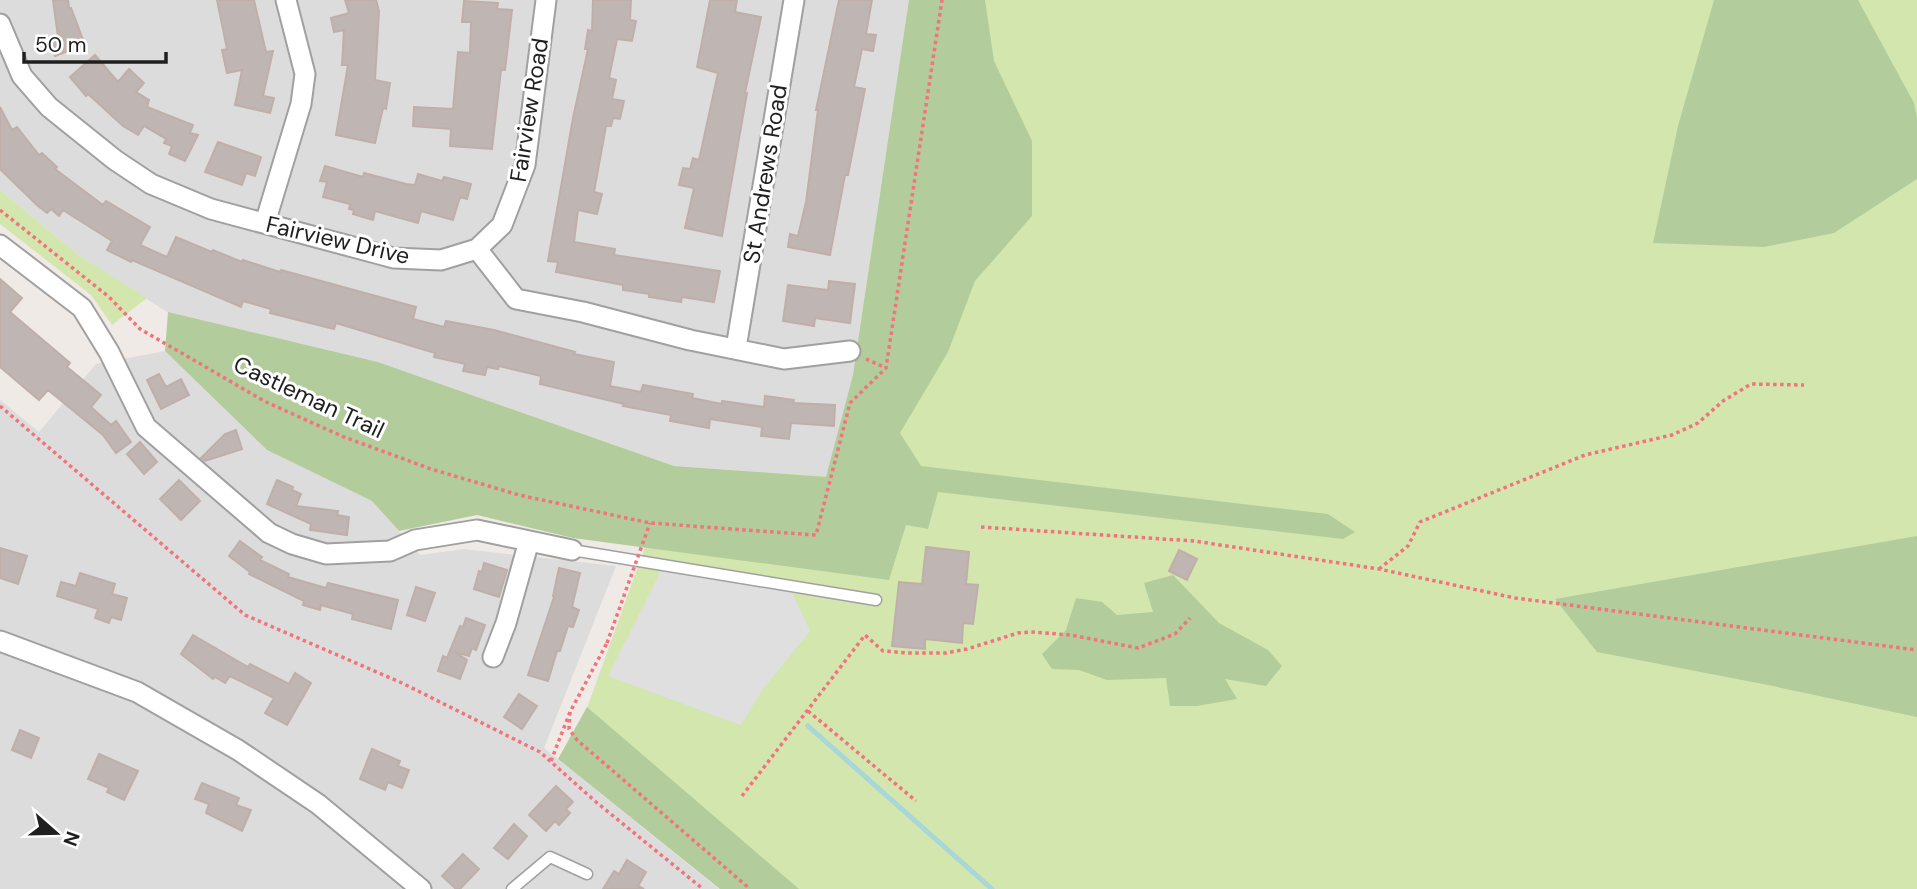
<svg xmlns="http://www.w3.org/2000/svg" width="1917" height="889" viewBox="0 0 1917 889" font-family="'DM Sans',sans-serif">
<style>
.residential{fill:#dddcdc}
.grass{fill:#d3e6ae}
.forest{fill:#b2cc9c}
.parking{fill:#dfdfdf}
.lines{fill:none;stroke-linecap:round;stroke-linejoin:round}
.stream{stroke:#a8d7da;stroke-width:5}
.building{fill:#bfb5b2;stroke:#c0afa8;stroke-width:2}
.lane-casing{stroke:#a0a0a0;stroke-width:13}
.street-casing{stroke:#a0a0a0;stroke-width:23}
.path{stroke:#f2737b;stroke-width:3.5;stroke-dasharray:3.5 3.5;stroke-linecap:butt}
.lane{stroke:#fff;stroke-width:10}
.street{stroke:#fff;stroke-width:19}
.path-bridge{stroke:#f2737b;stroke-width:3.5;stroke-dasharray:3.5 3.5;stroke-linecap:butt}
.labels{text-anchor:middle;stroke-width:6;stroke-linejoin:round;paint-order:stroke}
.street-label{font-size:23px;fill:#1f1f1f;stroke:#fff}
</style>
<rect width="100%" height="100%" fill="#efeae5"/>
<path class="residential" d="M0,0h909l-56,375 -26,102 -153,-11 -296,-104 -211,-50 -87,-56 -80,-66z
M165,351l102,99 105,51 48,54 44,-6 152,17 -72,182 175,141h-719v-489l39,32 57,-68z"/>
<path class="grass" d="M909,0h1008v889h-1136l-202,-159 95,-263 153,9 26,-101z
M0,190l80,66 67,42 -35,27 -21,-30 -91,-71z"/>
<path class="forest" d="M909,0h76l9,61 38,80v75l-57,65 -27,71 -48,81 21,33 407,48 27,18 -12,7 -405,-47 -10,37 -22,-4 -17,55 -316,-42 -96,-23 -78,16 -27,-30 -105,-51 -102,-99 3,-39 210,50 296,104 152,11 27,-102z
M1714,0h144l56,103 3,15v61l-83,54 -70,14 -111,-4 25,-117z
M1917,536v181l-149,-32 -171,-33 -42,-53z
M1173,575l46,48 49,27 14,16 -16,20 -41,-7 12,20 -40,7h-27l-4,-28 -59,2 -28,-10 -27,-1 -10,-15 24,-24 10,-32 26,4 15,13 36,-3 -9,-29z
M587,707l212,182h-79l-162,-130z"/>
<path class="parking" d="M664,565l127,26 19,40 -47,58 -22,36 -133,-49z"/>
<g class="lines">
<path class="stream" d="M808,726l184,163"/>
</g>
<path class="building" d="M53,0h15l1,8h2l14,37 -30,11 -6,-15 9,-4z
M217,0h37l12,52 7,-1 -10,45 11,2 -4,15 -35,-8 7,-35 -15,3 -5,-23 5,-1z
M345,0h31l3,11 -4,69 15,3 -4,26 -3,-1 -8,35 -39,-8 12,-70h-6l2,-35 -10,2 -3,-14 18,-5z
M593,0h38l-1,20 6,1 -4,20 -15,-2 -8,39 7,2 -4,19 12,2 -4,18 -7,-1 -2,8h-5l-12,66 8,2 -5,20 -19,-4 -4,32 41,7 -1,6 106,16 -6,31 -32,-5 -1,5 -32,-5v-3l-26,-4v-5l-67,-13 2,-10 -10,-1 25,-143 15,-69h-3l3,-19 4,1z
M710,0h27l-2,12 26,5 -16,76h2l-25,143 -37,-8 9,-40 -15,-3 4,-17 7,1 3,-11 6,2 19,-87 -21,-6z
M839,0h33l-6,34 10,1 -3,16 -11,-2 -8,38 11,2 -17,86h-3l-15,80 -42,-8 2,-13 8,2 8,-34 12,-92h-2z
M464,1l34,2 -1,6 15,1 -7,60h-4l-9,79 -42,-3 1,-17 -38,-3 1,-19 39,2 5,-57 12,1 1,-31h-9z
M95,55l23,27 11,-13 15,14 -8,9 13,8 -2,7 46,18 -3,8 8,2 -13,26 -16,-7 3,-8 -8,-3 2,-4 -22,-13 -6,9 -15,-9 -35,-32 -2,2 -16,-19z
M0,107l12,23 5,-3 22,28 3,-2 15,14 -2,2 48,36 3,-4 44,26 -10,18 27,12 9,-20 36,15 1,-2 29,12 1,-2 37,12 1,-2 135,37 -3,12 31,8 2,-6 48,9 81,22 -1,2 40,8 -4,24 31,6 2,-7 50,9 -1,4 30,6v-3l42,6 1,-11 29,4 -1,3 42,2 -1,21 -43,-3 -2,16 -28,-3 1,-9 -52,-8 -1,9 -39,-7 1,-6 -48,-9 1,-2 -84,-20 1,-8 -42,-10 -1,3 -11,-2 -2,8 -22,-4 2,-7 -31,-7 1,-4 -99,-30 -2,6 -64,-16 1,-4 -28,-8 -2,6 -109,-47 -1,2 -24,-12 5,-9 -49,-31 -4,6 -8,-7 -4,4 -9,-7 -38,-37z
M218,142l43,15 -6,19 -9,-3 -4,12 -37,-13z
M325,166l38,11 1,-4 42,11 9,1 3,-11 24,7 2,-4 27,7 -4,15 -7,-2 -7,23 -32,-9 -3,12 -43,-12 -2,9 -20,-6 1,-4 -5,-1 1,-5 -27,-7 4,-15 -7,-1z
M0,279l22,19 -12,14 60,51 -3,4 34,28 -10,12 20,18 5,-4 15,21 -15,11 -13,-18 -55,-45 -9,10 -39,-33z
M829,281l26,3 -5,39 -35,-5 -1,8 -31,-5 5,-36 40,5z
M159,374l7,13 15,-8 8,16 -28,14 -14,-29z
M236,430l6,19 -37,12 -4,-3 24,-24z
M140,442l17,20 -13,12 -17,-20z
M179,480l21,21 -19,19 -21,-21z
M277,480l16,7 -1,3 9,4 -5,12 42,5 -1,4 12,2 -2,18 -37,-5 1,-6 -44,-20z
M240,541l22,16 -2,3 29,14 -1,3 38,11 2,-5 70,17 -7,29 -39,-10 1,-5 -32,-9 -1,5 -17,-5 1,-4 -55,-27 1,-2 -21,-16z
M926,547l43,5 -3,32 12,1 -5,39 -10,-1 -1,20 -37,-4v10l-33,-3 7,-64 23,2z
M0,548l27,8 -9,28 -18,-6z
M1179,550l18,9 -10,21 -18,-9z
M484,563l23,7 -8,27 -25,-8 5,-18 3,1z
M559,568l21,5 -8,34 7,3 -6,17 -5,-1 -8,25h-3l-9,30 -20,-6 26,-78 -1,-1z
M80,573l35,11 -3,10 15,4 -6,22 -10,-3 -2,6 -14,-5 3,-9 -41,-13 4,-14 15,4z
M416,587l19,6 -10,28 -18,-6z
M466,618l19,7 -9,25 -4,-2 -3,8 -14,-4 12,8 -7,19 -22,-8 5,-15 4,2 13,-32 3,1z
M193,635l55,32 2,-3 39,20 6,-11 16,10 -24,42 -22,-12 9,-15 -44,-22 -5,7 -10,-6 -2,2 -32,-25z
M519,694l18,12 -15,23 -18,-12z
M20,730l19,8 -8,20 -19,-8z
M372,749l28,12 -2,5 11,4 -7,18 -14,-6 -3,8 -25,-11z
M99,754l39,17 -14,29 -17,-8 2,-4 -21,-9z
M202,783l37,15 -3,7 15,5 -9,21 -36,-18 3,-9 -14,-5z
M556,786l17,16 -7,7 4,4 -11,12 -4,-4 -9,10 -17,-16z
M514,824l13,12 -19,23 -14,-11z
M463,854l16,15 -19,20h-4l-14,-13z
M627,860l19,12 -8,14 6,3h-41l11,-18 5,3z"/>
<g class="lines">
<defs>
<path id="lane" d="M572,550l304,50
M512,889l38,-32 37,17"/>
<path id="street" d="M0,24l22,52 27,31 66,53 36,24 60,25 183,49 47,2 36,-11 39,50 67,13 107,28 94,19 66,-8
M265,223l36,-119 4,-30 -19,-74
M0,245l82,63 27,44 37,75 123,106 23,11 34,10 64,-3 25,-11 62,-10 95,20
M477,249l25,-24 23,-60 21,-165
M736,348l58,-348
M0,641l137,51 101,58 80,54 103,85
M493,657l13,-34 23,-82"/>
</defs>
<use href="#lane" class="lane-casing"/>
<use href="#street" class="street-casing"/>
<path class="path" d="M0,210l109,87 31,32 126,73 78,35 87,32 88,26 131,28 166,12 34,-132 36,-35 56,-368
M866,359l20,9
M0,406l245,209 157,68 138,69 56,50 107,87
M981,527l213,14 185,28 136,29 402,52
M1379,569l29,-23 12,-24 165,-67 87,-20 26,-12 25,-22 28,-17 53,1
M808,711l108,90
M570,712l-1,17 8,11 173,149
M551,761l19,-49 37,-69
M742,796l123,-161 18,16 26,2h37l21,-4 51,-16 13,-1 40,3 67,13 37,-14 15,-16"/>
<use href="#lane" class="lane"/>
<use href="#street" class="street"/>
<path class="path-bridge" d="M607,643l43,-120"/>
</g>
<g class="labels">
<g class="street-label">
<text transform="translate(529 110) rotate(-81)" y="8">Fairview Road</text>
<text transform="translate(765 174) rotate(-81)" y="8">St Andrews Road</text>
<text transform="translate(338 240) rotate(13)" y="8">Fairview Drive</text>
<text transform="translate(309 397) rotate(25)" y="8">Castleman Trail</text>
</g>
</g>
<g transform="translate(56 833) rotate(110)" stroke="#ffffff" stroke-width="5" paint-order="stroke">
<path d="M0-5L12 26L0 18L-12 26Z" fill="#1f1f1f"/>
<text y="-10" font-size="19" font-weight="bold" text-anchor="middle" fill="#1f1f1f">N</text>
</g>
<path d="M24 52v10h142v-10" fill="none" stroke="#1f1f1f" stroke-width="3.5"/>
<text x="35" y="52" font-size="21" fill="#1f1f1f" stroke="#ffffff" stroke-width="5" paint-order="stroke">50 m</text>
</svg>
